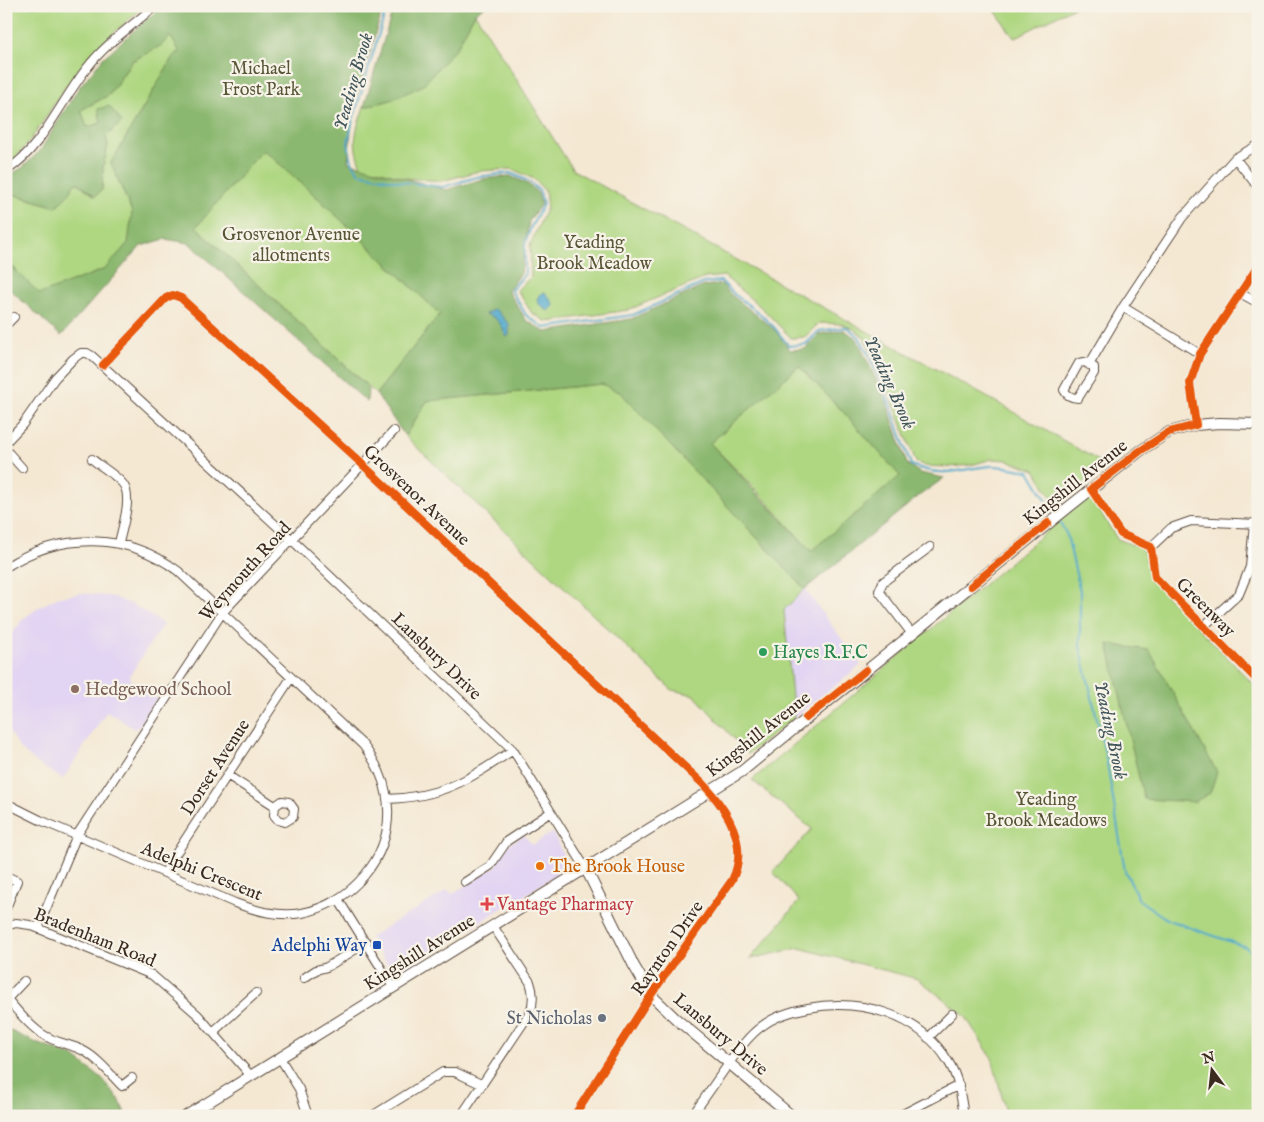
<svg xmlns="http://www.w3.org/2000/svg" width="1264" height="1122" viewBox="0 0 1264 1122" font-family="'IM FELL English',serif">
<style>
.built{fill:#e2d4f3}
.green{fill:#afd781;stroke:#758050}
.forest{fill:#8bb86f;stroke:#637146;fill-rule:evenodd}
.water{fill:#4fa9cd;stroke:#456a76}
.lines{fill:none;stroke-linecap:round;stroke-linejoin:round}
.stream{stroke:#4fa9cd;stroke-width:2}
.minor-casing{stroke:#574639;stroke-width:10}
.tertiary-casing{stroke:#574639;stroke-width:12}
.minor{stroke:#fff;stroke-width:8}
.tertiary{stroke:#fff;stroke-width:10}
.cycleway-casing{stroke:#f7f3e8;stroke-width:11}
.cycleway{stroke:#e8590c;stroke-width:8}
.leisure-dot{fill:#2e9e5b;stroke:#f7f3e8;stroke-width:2}
.education-dot{fill:#8d6e63;stroke:#f7f3e8;stroke-width:2}
.food-dot{fill:#e8710a;stroke:#f7f3e8;stroke-width:2}
.health-dot{fill:#e0444e;stroke:#f7f3e8;stroke-width:2}
.transit-dot{fill:#1a4fb4;stroke:#f7f3e8;stroke-width:2}
.worship-dot{fill:#6b7280;stroke:#f7f3e8;stroke-width:2}
.labels{text-anchor:middle;stroke-width:4.5;stroke-linejoin:round;paint-order:stroke}
.park-label{font-size:18px;fill:#585537;stroke:#f7f3e8}
.street-label{font-size:18px;fill:#3b2a1e;stroke:#f7f3e8}
.leisure-label{font-size:18px;fill:#27864d;stroke:#f7f3e8;text-anchor:start}
.education-label{font-size:18px;fill:#785e54;stroke:#f7f3e8;text-anchor:start}
.food-label{font-size:18px;fill:#c56008;stroke:#f7f3e8;text-anchor:start}
.health-label{font-size:18px;fill:#be3a42;stroke:#f7f3e8;text-anchor:start}
.transit-label{font-size:18px;fill:#164399;stroke:#f7f3e8;text-anchor:end}
.worship-label{font-size:18px;fill:#5b616d;stroke:#f7f3e8;text-anchor:end}
.water-label{font-size:19px;font-style:italic;fill:#42565b;stroke:#f7f3e8}
</style>
<rect width="100%" height="100%" fill="#f7f3e8"/>
<filter id="ink" filterUnits="userSpaceOnUse"><feTurbulence type="fractalNoise" baseFrequency=".02" numOctaves="2"/><feDisplacementMap in="SourceGraphic" scale="10" xChannelSelector="R" yChannelSelector="G"/><feConvolveMatrix kernelMatrix="1 2 1 2 8 2 1 2 1" color-interpolation-filters="sRGB"/></filter>
<filter id="wash" filterUnits="userSpaceOnUse"><feTurbulence type="fractalNoise" baseFrequency=".0096" numOctaves="4" result="noise"/><feDisplacementMap in="SourceGraphic" scale="20" xChannelSelector="R" yChannelSelector="G"/><feGaussianBlur stdDeviation="1.12" result="paint"/><feColorMatrix in="noise" values="0 0 0 0 0 0 0 0 0 0 0 0 0 0 0 0 0 1.4 0 .05"/><feComposite in="paint" operator="in"/></filter>
<g filter="url(#wash)">
<rect width="100%" height="100%" fill="#f4e8d3"/>
<path class="built" d="M805,589l56,76 -67,53 -10,-108z
M82,593l32,4 19,8 30,19 -33,51 1,5 27,18 -22,32 -29,-19 -44,68 -25,-15 -18,-15 -14,-22v-85l16,-22 17,-13 20,-10z
M553,832l12,27v5l-4,7 -36,24v4l-7,4 -3,-3 -117,74 -6,-1 -22,-36 78,-47 4,4 43,-27 14,-23 15,-9 8,10z"/>
<path class="green" d="M6,6h139c-28,24 -52,43 -74,73 -16,21 -44,74 -65,86z
M992,6h84l-62,32z
M475,13l98,157 432,237 101,58 -50,40 -21,-35 -28,-10 -15,-1 -21,6 -22,2 -24,-1 -9,-4 -36,-94 -16,-31 -10,-8 -12,-5 -23,-1 -14,14 -14,1 -28,-29 -39,-33 -19,2 -77,32 -81,12 -15,-9 -15,-23 14,-13 -1,-32 17,-38 -2,-16 -11,-12 -22,-10 -33,2 -37,10 -37,-3 -27,-8 -16,-1c-11,-25 -7,-37 2,-62l27,-7 66,-53z
M170,35l10,17 -6,3 -63,108 21,49 -3,31 -24,26 -65,26 -34,-35v-64l6,-2 44,13 14,-14 4,-9 4,-1 17,13 7,-6 1,-23 5,-22 -7,-22 -15,5 -5,-18 28,-15 23,-34 29,-16z
M263,149l56,50 121,115 -64,80 -180,-167z
M799,366l49,51 53,59 -90,75 -51,-57 -50,-51z
M602,384l14,3 189,202 -21,21 10,108 -46,36 -54,-59 -22,-5 -267,-254 22,-35z
M1090,495l27,44 25,9 11,33 105,108v427h-251l-15,-58 -27,-42 -47,-37 -119,-31 -49,11 49,-58 -26,-29 39,-43 -60,-49z"/>
<path class="forest" d="M162,6h211l9,5 -32,107 2,5 -4,39 98,28 37,-11 27,-3 18,8 10,9 3,11 -12,17 -8,52 -13,18 18,29 19,12 86,-13 73,-33 18,-2 8,10 45,36 15,20 15,-1 14,-15 25,-4 13,9 30,64 20,61 13,9 24,5 -24,17 -115,94 -184,-196 -19,-9 -175,17 -22,35 -29,-42 64,-80 -121,-115 -54,-48 -4,1 -65,75 172,160 -1,15 -178,-159 -24,-4 -24,7 -80,90 -55,-50v-26l34,34 65,-25 23,-26 4,-31 -21,-49 63,-108 6,-3 -10,-16 -8,9 -30,16 -23,34 -28,15 6,17 14,-4 -3,-14 11,-3 13,16 -16,14 2,9 -5,22 -1,23 -7,6 -17,-13 -4,1 -4,9 -14,14 -43,-13 -7,2v-19l16,-9 18,-17 38,-62 25,-31zM799,366l49,51 52,59 -89,75 -101,-108z
M388,6h97l-10,7 -18,34 -35,39 -31,14 -27,7 29,-98z
M1108,644l41,6 68,122 -7,21 -16,9 -50,-3z
M6,1029l35,16 32,11 29,23 18,22 6,15h-120z"/>
<path class="water" d="M545,292l8,11 1,3 -6,5 -9,-7 -2,-5 3,-5z
M495,309l14,15v11l-3,2c-4,-12 -8,-20 -21,-23z"/>
<g class="lines">
<path class="stream" d="M380,6l6,4 -34,113 -4,20 4,19 7,11 43,9 41,5 34,-10 33,-4 20,9 10,10 3,12 -12,23 -6,17v30l-14,16 15,25 18,13 89,-13 71,-32 17,-2 13,13 25,19 16,15 14,18 17,-2 13,-13 28,-4 12,10 10,18 22,52 20,58c35,14 46,4 80,1 12,-1 26,4 38,5l25,42
M1059,521l8,14 13,56v55l26,111 19,114 14,29 29,20 78,27 12,16"/>
</g>
</g>
<g filter="url(#ink)">
<g class="lines">
<defs>
<path id="minor" d="M1235,158l23,29
M6,171c37,-24 54,-69 81,-103 18,-24 45,-42 68,-62
M1240,293l18,10
M1123,307l77,47
M6,325l8,-8
M1084,362l10,5v6l-16,25c-6,0 -11,-2 -14,-8l15,-27z
M103,365l63,-67 7,-3 8,3 181,166 340,319c25,26 48,61 30,97l-81,115 -77,121
M1089,365l34,-58 59,-89 53,-60 23,-13
M1196,425l-6,-42 10,-29 58,-88
M6,442l17,-18 32,-46 18,-19 8,-6h6l5,3 200,184 221,210 73,119
M6,450l16,18
M92,459c9,8 23,15 31,25 10,13 -1,44 -4,59
M1091,489l30,45 30,13
M1151,547l4,30 103,104
M1151,547l20,-19 20,-7 67,3
M6,567c54,-35 120,-35 172,4l185,174c14,18 24,40 25,63 3,50 -38,96 -86,105 -24,4 -45,-2 -67,-10l-195,-83 -34,-17
M1204,626l35,-32 11,-27 4,-44
M912,634l-33,-43 4,-9 47,-35
M227,775l48,31 7,-5 7,1 5,7 -1,8 -8,5 -7,-2 -4,-5 1,-9
M387,799c56,-2 81,-19 126,-49
M165,873l8,-15 118,-180
M6,876l11,5 -11,27
M465,882l25,-16 17,-25 44,-29
M338,899l55,88
M6,926l10,-3 14,2 122,50 46,40 53,61
M38,928l39,-93 145,-222 172,-182
M304,978l12,-8 11,-3 40,-25
M6,998c11,12 22,27 36,36 11,8 27,10 40,16 16,8 28,24 40,36l10,-8
M7,999l17,-18
M213,1032l43,-39
M928,1038l24,-24
M280,1058l19,31 9,27
M372,1116l71,-44h12l26,12
M461,1116l69,-103c4,-11 4,-20 0,-31l-37,-56
M692,1116c12,-17 23,-33 35,-50 10,-14 21,-30 35,-40 13,-10 30,-15 46,-18 52,-10 111,6 140,53 11,17 13,36 16,55
M899,1116l60,-31"/>
<path id="tertiary" d="M586,869l48,97 17,29 24,23 117,98
M186,1116l555,-344 329,-266 70,-55 29,-19 27,-7 23,-2 39,1"/>
</defs>
<use href="#minor" class="minor-casing"/>
<use href="#tertiary" class="tertiary-casing"/>
<use href="#minor" class="minor"/>
<use href="#tertiary" class="tertiary"/>
<defs>
<path id="cycleway" d="M1258,266l-58,88 -10,29 6,42 -27,7 -29,19 -49,38 30,45 30,13 4,30 103,104
M103,365l63,-67 7,-3 8,3 181,166 340,319c25,26 48,61 30,97l-81,115 -77,121
M971,586l77,-63
M806,718l60,-48"/>
</defs>
<use href="#cycleway" class="cycleway-casing"/>
<use href="#cycleway" class="cycleway"/>
</g>
</g>
<circle class="leisure-dot" cx="763" cy="652" r="5"/>
<circle class="education-dot" cx="75" cy="689" r="5"/>
<circle class="food-dot" cx="540" cy="866" r="5"/>
<path class="health-dot" d="M484.5 896.5h5v5h5v5h-5v5h-5v-5h-5v-5h5z"/>
<rect class="transit-dot" x="372" y="940" width="10" height="10" rx="2.5"/>
<circle class="worship-dot" cx="602" cy="1018" r="5"/>
<g class="labels">
<g class="park-label">
<text x="261" y="74">Michael<tspan x="261" dy="21">Frost Park</tspan></text>
<text x="291" y="240">Grosvenor Avenue<tspan x="291" dy="21">allotments</tspan></text>
<text x="594" y="248">Yeading<tspan x="594" dy="21">Brook Meadow</tspan></text>
<text x="1046" y="805">Yeading<tspan x="1046" dy="21">Brook Meadows</tspan></text>
</g>
<g class="street-label">
<text transform="translate(1075 482) rotate(-38)" y="6">Kingshill Avenue</text>
<text transform="translate(417 495) rotate(43)" y="6">Grosvenor Avenue</text>
<text transform="translate(245 571) rotate(-48)" y="6">Weymouth Road</text>
<text transform="translate(1206 607) rotate(45)" y="6">Greenway</text>
<text transform="translate(437 656) rotate(44)" y="6">Lansbury Drive</text>
<text transform="translate(758 734) rotate(-38)" y="6">Kingshill Avenue</text>
<text transform="translate(215 767) rotate(-57)" y="6">Dorset Avenue</text>
<text transform="translate(202 871) rotate(22)" y="6">Adelphi Crescent</text>
<text transform="translate(95 937) rotate(22)" y="6">Bradenham Road</text>
<text transform="translate(667 948) rotate(-55)" y="6">Raynton Drive</text>
<text transform="translate(419 952) rotate(-32)" y="6">Kingshill Avenue</text>
<text transform="translate(721 1034) rotate(40)" y="6">Lansbury Drive</text>
</g>
<g class="leisure-label">
<text x="773" y="658">Hayes R.F.C</text>
</g>
<g class="education-label">
<text x="85" y="695">Hedgewood School</text>
</g>
<g class="food-label">
<text x="550" y="872">The Brook House</text>
</g>
<g class="health-label">
<text x="497" y="910">Vantage Pharmacy</text>
</g>
<g class="transit-label">
<text x="367" y="951">Adelphi Way</text>
</g>
<g class="worship-label">
<text x="592" y="1024">St Nicholas</text>
</g>
<g class="water-label">
<text transform="translate(352 81) rotate(-74)" y="7">Yeading Brook</text>
<text transform="translate(891 382) rotate(66)" y="7">Yeading Brook</text>
<text transform="translate(1112 730) rotate(78)" y="7">Yeading Brook</text>
</g>
</g>
<rect width="1264" height="1122" fill="none" stroke="#f7f3e8" stroke-width="25"/>
<g transform="translate(1212 1070) rotate(345)" stroke="#f7f3e8" stroke-width="4" paint-order="stroke">
<path d="M0-4L9 19L0 12L-9 19Z" fill="#3b2a1e"/>
<text y="-8" font-size="14" font-weight="bold" text-anchor="middle" fill="#3b2a1e">N</text>
</g>
</svg>
